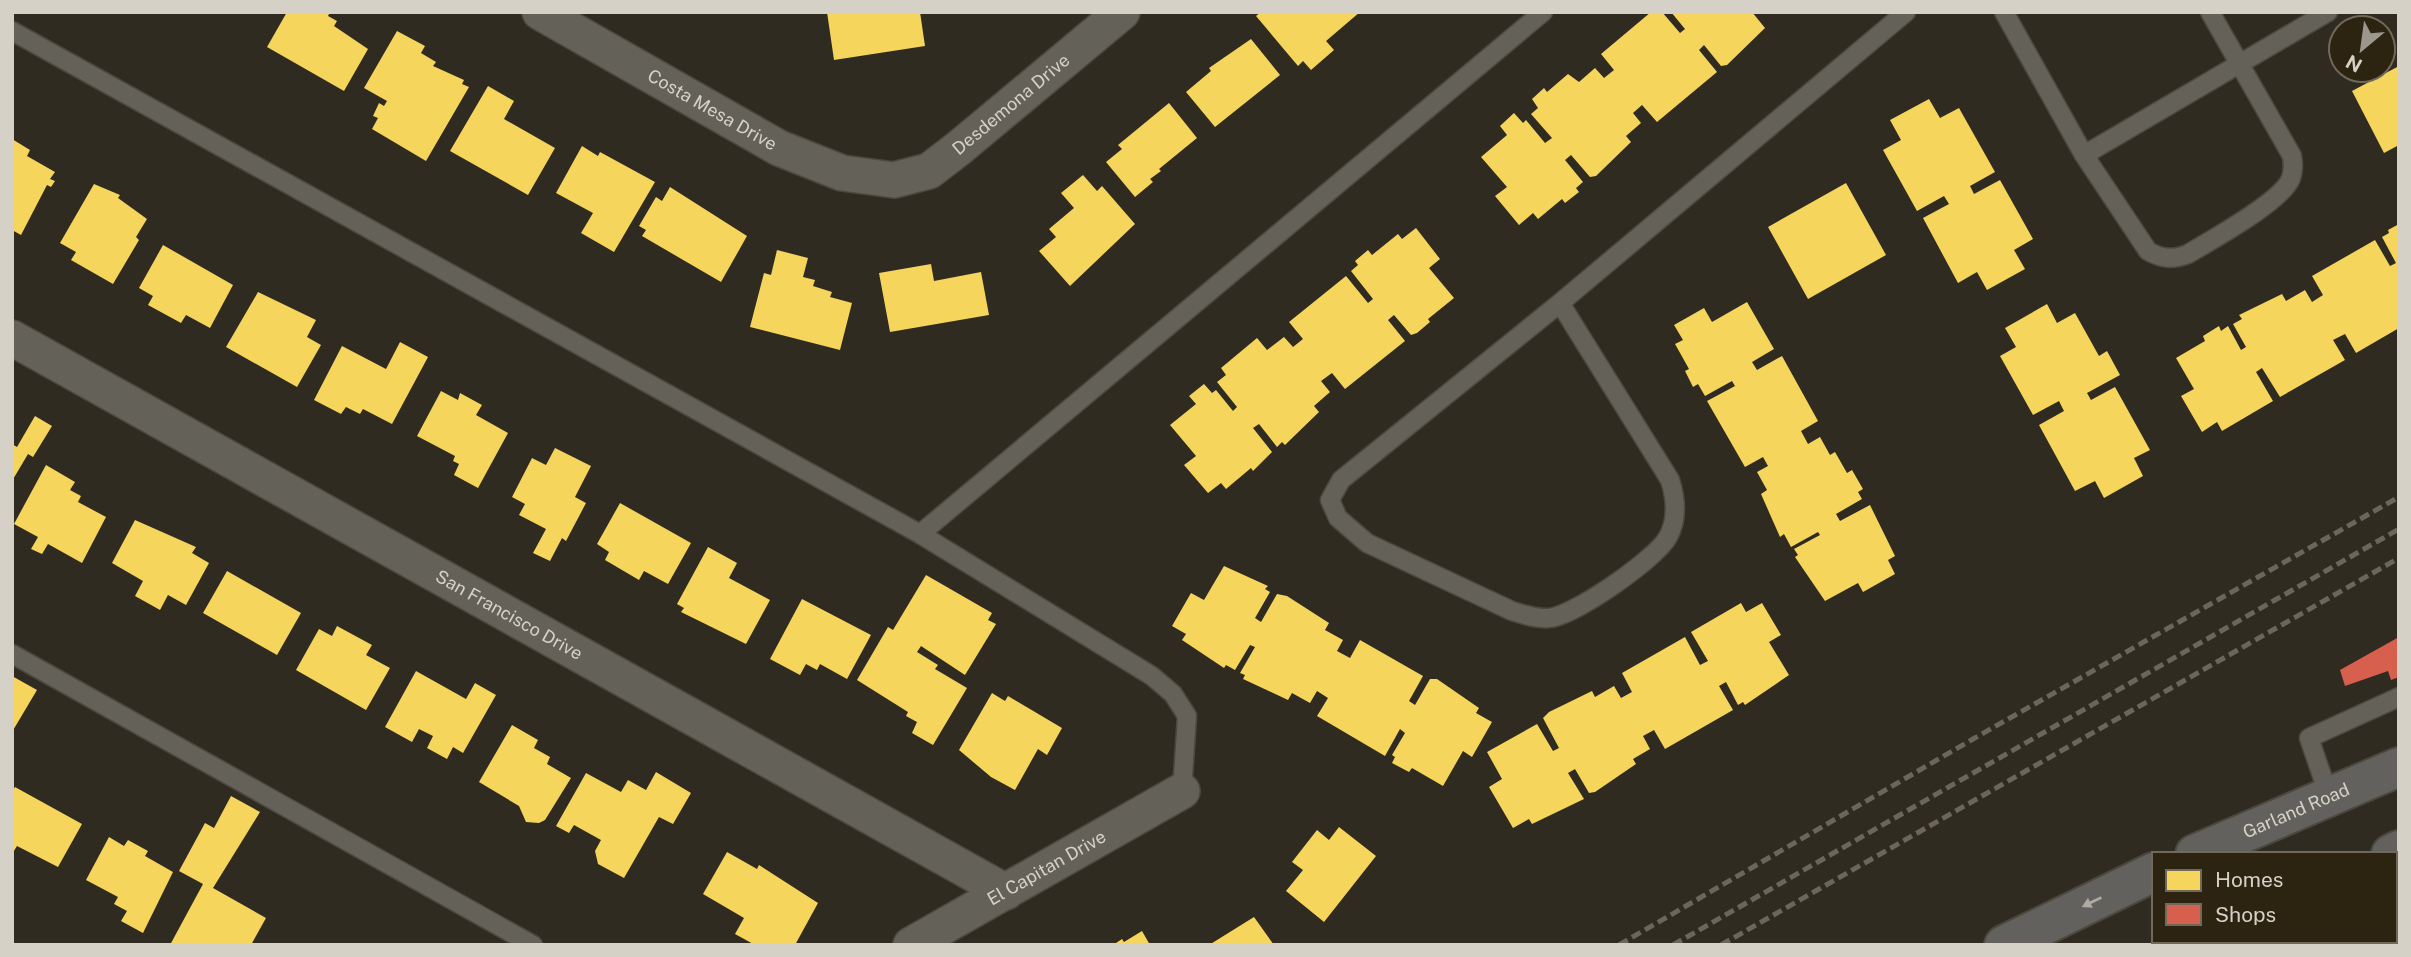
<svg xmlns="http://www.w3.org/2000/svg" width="2411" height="957" viewBox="0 0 2411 957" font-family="'Public Sans',sans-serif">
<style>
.homes{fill:#f6d55c}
.shops{fill:#d6604d}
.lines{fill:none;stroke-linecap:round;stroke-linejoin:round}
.service-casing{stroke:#4c483f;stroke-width:21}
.minor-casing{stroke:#4c483f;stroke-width:38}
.primary-casing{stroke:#4c483f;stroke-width:42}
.service{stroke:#646158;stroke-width:18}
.minor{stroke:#646158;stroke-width:35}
.primary{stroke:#63615e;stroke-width:38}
.rail{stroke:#6a665d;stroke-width:5;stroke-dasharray:10 5;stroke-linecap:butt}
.oneway{fill:#aeaaa2}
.labels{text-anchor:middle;stroke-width:7;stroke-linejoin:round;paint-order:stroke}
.street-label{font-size:18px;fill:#d6d1c6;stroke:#2c2311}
</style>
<rect width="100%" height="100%" fill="#302b21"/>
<path class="homes" d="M287,12h43l-2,4 9,5 -3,5 34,23 -24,42 -77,-44z
M827,12h93l5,34 -91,14z
M1261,12h99l-34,29 8,9 -23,20 -8,-9 -5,5 -42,-50z
M1651,12h11l18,21 5,-4 -14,-17h81l13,16 -38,37 -6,1 -17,-21 -5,5 18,22 -60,50 -15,-17 -9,8 8,10 -15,13 5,6 -35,34 -6,1 -19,-22 -6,5 18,22 -7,6 3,4 -14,11 -3,-4 -24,20 -5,-6 -14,12 -24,-29 12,-9 -26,-30 26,-22 -7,-9 14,-13 9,10 3,-3 19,23 7,-5 -21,-24 7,-6 -6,-9 12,-11 3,4 21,-18 11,8 16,-14 9,10 10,-8 -13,-16z
M397,31l28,15 -4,7 15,9 -3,4 31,14 -2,4 7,3 -43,74 -54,-32 6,-11 -5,-2 6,-13 5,3 3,-5 -23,-13z
M1251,39l29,36 -65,52 -29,-35 25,-21 -2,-3z
M2399,66v79l-15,8 -32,-62z
M488,86l26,15 -10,18 51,29 -27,47 -78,-44z
M1929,99l11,19 19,-10 36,64 -25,14 4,8 26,-14 33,59 -19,11 11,19 -38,21 -10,-18 -19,11 -35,-65 26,-14 -5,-8 -27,15 -34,-61 18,-10 -11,-20z
M1169,103l28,35 -38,31 2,2 -11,8 3,3 -18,15 -29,-35 16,-13 -4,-4z
M12,139l18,11 -3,6 28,16 -5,7 5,2 -4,6 -4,-2 -26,50 -9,-5z
M582,146l16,10 2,-4 55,30 -41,70 -33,-19 12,-20 -37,-20z
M1083,175l14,16 5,-5 33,38 -65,62 -31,-35 17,-14 -7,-8 25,-21 -13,-15z
M1846,183l40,72 -78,44 -40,-72z
M94,184l26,11 -2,3 29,21 -11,18 3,3 -26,44 -42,-24 5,-8 -16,-9z
M670,187l77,49 -26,46 -79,-46 4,-6 -7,-4 17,-29 6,4z
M2399,224v104l-43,25 -11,-19 -12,6 12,20 -65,37 -18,-29 -6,4 17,29 -51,30 -5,-9 -15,10 -21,-36 13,-7 -18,-31 29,-17 -2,-5 16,-10 2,5 7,-5 13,24 5,-3 -13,-23 9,-5 -3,-4 43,-21 4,7 19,-11 7,12 11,-7 -11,-19 63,-36 15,26 6,-3 -14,-26 7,-4 -1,-3z
M1416,228l24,31 -11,9 25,30 -26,21 2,3 -13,11 -6,2 -17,-20 -6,5 17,21 -60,48 -13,-16 -11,8 9,11 -16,14 5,6 -34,33 -3,-3 -5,5 -18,-23 -6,4 19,24 -19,19 -2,-3 -25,21 -5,-6 -13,10 -24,-28 12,-9 -26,-31 26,-21 -7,-8 15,-12 8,9 4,-3 17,21 4,-4 -20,-25 9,-7 -5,-7 36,-30 10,12 17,-13 9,10 10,-8 -14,-17 57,-46 22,27 5,-4 -22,-28 7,-6 -3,-4 13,-11 4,5 26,-21 4,5z
M163,245l70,40 -23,43 -24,-13 -5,8 -33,-18 5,-9 -14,-8z
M777,250l31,8 -5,19 12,3 -2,6 19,6 -2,5 22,6 -12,47 -90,-23 14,-54 7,2z
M931,264l3,17 47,-9 8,43 -99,17 -11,-59z
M258,292l58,28 -9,17 14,8 -24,42 -71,-40z
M1747,302l27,47 -22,13 5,8 25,-14 36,65 -17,10 7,13 12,-7 10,18 5,-3 12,21 5,-3 11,19 -5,3 4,7 -26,15 4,7 30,-16 25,51 -7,4 7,14 -32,18 -5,-9 -33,18 -30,-44 3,-2 -4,-6 26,-14 -2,-3 -27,15 -7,-13 -4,3 -19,-43 6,-4 -10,-18 11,-6 -5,-9 -18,10 -38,-66 28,-15 -3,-5 -27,15 -7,-12 -5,3 -8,-16 4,-2 -14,-25 8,-4 -9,-15 30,-17 8,14z
M2047,304l10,19 18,-10 24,43 8,-5 13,24 -33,18 4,7 24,-13 35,63 -16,8 9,18 -39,22 -9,-17 -20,10 -36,-66 25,-14 -5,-10 -26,14 -33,-59 16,-9 -11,-19z
M400,342l28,15 -36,67 -29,-15 -3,5 -14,-7 -5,7 -27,-14 28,-54 44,23z
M441,391l17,9 2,-7 22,12 -6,10 32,18 -30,55 -24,-13 5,-11 -6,-3 2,-5 -38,-20z
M35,416l17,10 -19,31 -5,-3 -16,27v-37l5,3z
M555,448l36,18 -16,31 11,6 -20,38 -4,-3 -12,23 -17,-8 13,-24 -27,-14 6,-11 -13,-7 20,-39 14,7z
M46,465l29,17 -5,8 11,6 -3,6 28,15 -24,46 -34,-19 -6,10 -11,-5 7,-12 -24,-13z
M620,503l71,40 -23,41 -24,-13 -5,9 -34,-20 4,-8 -12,-8z
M135,520l61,27 -4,6 17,10 -23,42 -18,-10 -8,15 -25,-14 8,-15 -31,-18z
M708,547l29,16 -8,15 41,22 -24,44 -65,-32 3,-4 -7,-4z
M1224,566l44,20 -3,3 5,3 -15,26 6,4 16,-28 10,2 42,27 -4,7 18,10 -6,11 13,7 10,-18 63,36 -14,25 6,4 15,-26h7l42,29 -3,5 16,9 -20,35 -9,-6 -20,35 -31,-18 -3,4 -17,-9 3,-6 -3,-2 13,-22 -5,-4 -15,27 -68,-40 11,-18 -11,-7 -7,12 -18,-10 -4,7 -45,-21 2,-4 -5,-2 15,-26 -5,-2 -15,25 -9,-5 -2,3 -42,-28 4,-6 -14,-8 19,-33 13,7z
M227,571l74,42 -24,42 -74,-42z
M926,575l66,38 -4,7 8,4 -31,51 -44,-29 -4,6 21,13 -3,4 32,19 -34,57 -21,-12 5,-11 -11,-6 2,-4 -51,-32 31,-53 5,3z
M802,599l69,36 -24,44 -27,-15 -3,6 -11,-6 -6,11 -30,-16z
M1741,603l5,9 16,-9 19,32 -12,7 20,33 -44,30 -2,-3 -5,3 -12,-23 -7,4 14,24 -68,39 -11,-19 -11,6 7,13 -17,10 3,5 -41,28 -6,1 -14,-24 -7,4 16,26 -52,25 -3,-5 -16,9 -24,-41 13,-8 -15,-27 50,-28 16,27 6,-3 -16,-30 6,-6 43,-21 3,6 19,-11 7,12 11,-6 -10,-19 63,-36 15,28 8,-4 -17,-29z
M337,626l35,19 -6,10 24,13 -24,42 -70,-40 23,-41 13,7z
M416,671l50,28 9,-16 21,12 -33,58 -10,-6 -6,12 -20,-11 6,-12 -14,-7 -7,13 -27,-15z
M12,676l25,14 -25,42z
M992,693l13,8 3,-5 54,32 -15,27 -9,-6 -23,41 -24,-13 -32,-27z
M512,725l26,15 -4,8 16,9 -3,7 24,14 -26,42 -6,3 -13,-1 -7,-16 -40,-24z
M656,772l35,21 -18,31 -14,-7 -35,61 -26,-14 -3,-13 6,-11 -27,-15 -5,8 -13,-7 30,-53 35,19 7,-12 18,10z
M15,787l67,37 -24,43 -41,-21 -5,8v-62z
M231,796l29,16 -47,76 53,30 -15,27h-81l33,-61 -24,-13 26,-48 9,5z
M1339,827l37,29 -52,66 -38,-31 17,-21 -11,-8 25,-32 12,10z
M109,837l15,9 4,-6 20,11 -3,5 28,16 -30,61 -22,-12 6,-10 -13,-7 4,-7 -32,-17z
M727,852l30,17 2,-4 59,38 -23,42h-40l-20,-11 9,-16 -41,-24z
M1254,917l20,28h-65z
M1142,931l8,14h-37l9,-6 2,3z"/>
<path class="shops" d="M2399,637v40l-8,3 -3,-9 -43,15 -5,-16z"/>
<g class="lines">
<defs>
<path id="service" d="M2004,12l80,143 64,96c14,8 25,9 40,3 23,-14 95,-53 103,-76 3,-8 2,-15 1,-22l-82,-144
M12,31l908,503 232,142 21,18 14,22 -5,75
M2084,155l244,-143
M1560,303l110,177c6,19 8,39 -2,57 -12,22 -94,79 -119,81 -12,1 -24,-3 -37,-7l-145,-68 -29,-25 -8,-18 11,-20z
M1560,303l346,-291
M920,534l623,-522
M12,654l521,291
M2329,796l-20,-58 90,-41"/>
<g id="minor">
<path id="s1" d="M540,12l239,136 63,25 52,7 35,-9 30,-23 163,-136"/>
<path id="s2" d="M12,338l994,554"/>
<path id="s3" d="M911,945l271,-154"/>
</g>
<g id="primary">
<path id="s4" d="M2195,854l204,-87"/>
<path d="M2391,854l8,-4"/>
<path d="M2004,945l150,-73"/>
<path d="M2186,945l8,-4"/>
</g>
</defs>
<use href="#service" class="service-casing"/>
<use href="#minor" class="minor-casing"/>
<use href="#primary" class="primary-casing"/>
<use href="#service" class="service"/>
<use href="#minor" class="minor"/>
<use href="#primary" class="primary"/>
<path class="rail" d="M1619,945l354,-206 426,-242
M1673,945l726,-416
M1721,945l678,-387"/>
</g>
<defs><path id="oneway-solid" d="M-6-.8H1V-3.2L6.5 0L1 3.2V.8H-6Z" transform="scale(1.75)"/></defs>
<use class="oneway" href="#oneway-solid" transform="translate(2092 902) rotate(154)"/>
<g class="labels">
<g class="street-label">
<text dy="6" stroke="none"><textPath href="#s1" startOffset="537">Desdemona Drive</textPath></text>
<text dy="6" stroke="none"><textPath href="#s1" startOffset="198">Costa Mesa Drive</textPath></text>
<text dy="6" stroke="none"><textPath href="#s2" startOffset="569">San Francisco Drive</textPath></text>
<text dy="6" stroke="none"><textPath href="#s4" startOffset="110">Garland Road</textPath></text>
<text dy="6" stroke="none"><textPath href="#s3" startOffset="156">El Capitan Drive</textPath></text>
</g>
</g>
<rect width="2411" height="957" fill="none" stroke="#d6d1c6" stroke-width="28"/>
<rect x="2152" y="852" width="245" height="91" fill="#2c2311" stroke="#706959" stroke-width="2"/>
<rect x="2166" y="870" width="35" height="21" fill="#f6d55c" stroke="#706959" stroke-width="2"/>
<text x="2215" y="887" font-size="21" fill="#d6d1c6">Homes</text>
<rect x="2166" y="904" width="35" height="21" fill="#d6604d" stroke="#706959" stroke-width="2"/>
<text x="2215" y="922" font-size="21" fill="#d6d1c6">Shops</text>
<g transform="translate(2362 49) rotate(209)"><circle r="33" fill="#2c2311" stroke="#706959" stroke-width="2"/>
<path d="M0-5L12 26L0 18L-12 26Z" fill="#9c978c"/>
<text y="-10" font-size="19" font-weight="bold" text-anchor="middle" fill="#d6d1c6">N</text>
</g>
</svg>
